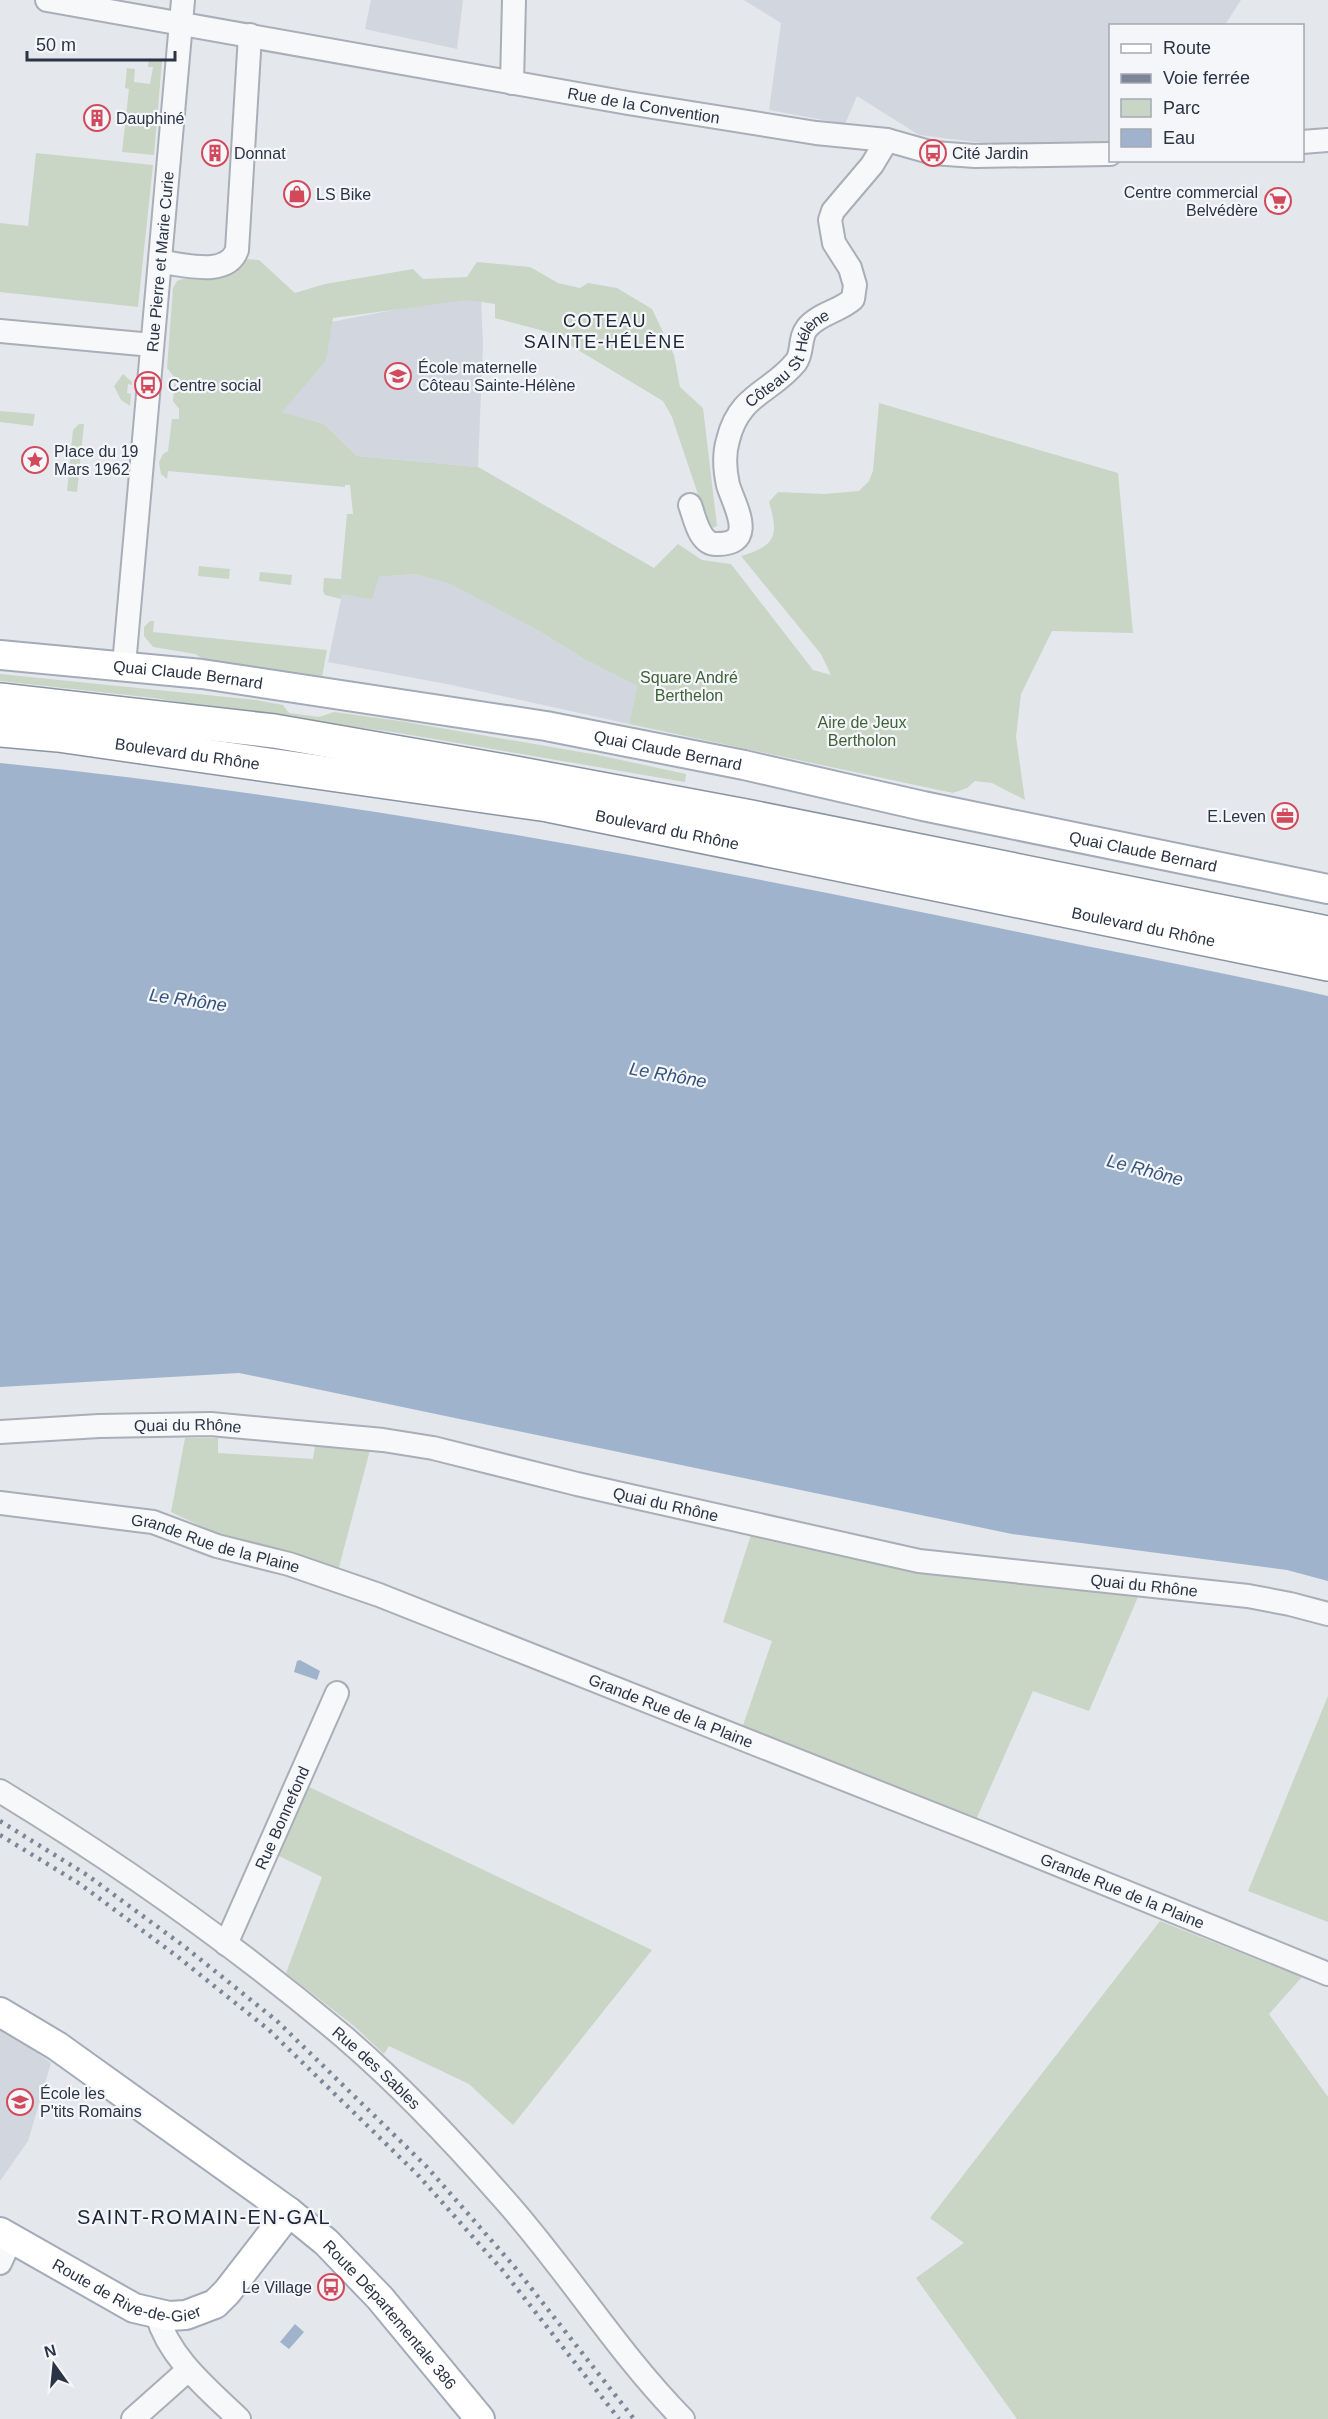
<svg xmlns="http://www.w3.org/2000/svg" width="1328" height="2419" viewBox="0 0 1328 2419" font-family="Helvetica,sans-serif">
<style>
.built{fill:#d2d6de}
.green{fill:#c9d6c5}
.water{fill:#9fb4cc}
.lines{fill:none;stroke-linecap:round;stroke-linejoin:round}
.minor-casing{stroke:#a9aeb7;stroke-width:26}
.major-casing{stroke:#a3abb8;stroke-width:32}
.highway-casing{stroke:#8b94a3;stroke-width:36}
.minor{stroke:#f7f8fa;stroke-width:22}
.major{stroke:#fff;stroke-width:28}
.highway{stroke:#fff;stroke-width:33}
.rail{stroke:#7d8696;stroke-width:4.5;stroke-dasharray:3 6;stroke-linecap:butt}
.labels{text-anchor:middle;stroke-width:4.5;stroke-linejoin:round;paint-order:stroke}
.street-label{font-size:16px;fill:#2b3445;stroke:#f4f6f9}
.poi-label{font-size:16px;fill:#2b3445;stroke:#f4f6f9;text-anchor:start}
.park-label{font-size:16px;fill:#3f6138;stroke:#f4f6f9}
.neighbourhood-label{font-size:18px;letter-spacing:1.5px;fill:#1d2536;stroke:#f4f6f9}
.water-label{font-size:18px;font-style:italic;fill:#34527a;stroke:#f4f6f9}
.quarter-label{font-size:20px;letter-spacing:1.5px;fill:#1d2536;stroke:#f4f6f9}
</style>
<rect width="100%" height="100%" fill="#e4e7ec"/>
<path class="built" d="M371,0h92l-6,49 -92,-20z
M744,0h497l-16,25 -115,1v116l-111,3 -80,-10 -62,-39 -12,28 -76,-14 12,-87z
M450,299h31l2,44 -5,124 -121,-11 -33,-32 -43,-12 45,-51 5,-39z
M415,574l37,10 87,47 45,28 53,27 -8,38 -177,-39 -124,-23 14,-68 37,-17z
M0,2026l51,37 -23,78 -28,40z"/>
<path class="green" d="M149,58l13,3 -8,94 -32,-3 7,-63 -4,-1 2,-20 8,1 -1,13 16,2 3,-17h-5z
M36,153l117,12 -15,142 -138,-15v-69l28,3z
M245,259l14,1 36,33 30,-9 88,-15 10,10 44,-2 10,-15 53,5 28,16 22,5 8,-5 29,5 35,21 22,46 6,32 23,21 14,118 -4,2 -5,-4 -36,-107 -9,-16 -115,-69 -53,-14v-14l-28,-4 -134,18 -7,43 -44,51 42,12 33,32 121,11 176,101 24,-24 24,16 29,4 82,106 18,5 -10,-21 -80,-98c35,-10 38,-21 28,-54l9,-10 46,2 35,-3 10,-10 4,-10 6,-68 239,70 15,160 -81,-2 -31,63 -5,43 9,63 -33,-17 -17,-2 -8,7 -14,5 -324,-69 8,-38 -53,-27 -45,-28 -88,-47 -36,-10 -36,3 -7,22 -30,-5 -1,5 -16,-4 -2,-4 1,-13 17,1 6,-65h6l-3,-29h-5v2l-177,-16 -1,8 -6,-5 -2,-12 4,-8 5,-3 4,-32h7v-10l-6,-8 2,-23 -8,-10 6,-80 4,-7 5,-2 28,-4 21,-6z
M123,374l9,8v3l-4,-1 -1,9 4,1 -1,12 -9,-6 -7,-14z
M0,411l35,3 -2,12 -33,-4z
M79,424h5l-7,68 -10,-1 6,-61z
M199,566l31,3 -1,10 -31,-3z
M260,572l32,3 -1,10 -32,-4z
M150,621h4l-1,11 174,18 -5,27 -110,-13 -17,-10 -42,-7 -9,-11v-9z
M0,674l256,26 27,5 6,8 30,4 15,-5 66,9 198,34 88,19 -1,8 -292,-50 -174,-23 -65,-11 -154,-17z
M185,1438h33v15l95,6 2,-13 55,4 -32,121 -112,-33 -55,-26z
M751,1535l151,33 236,29 -49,114 -56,-20 -58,131 -234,-91 31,-90 -49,-19z
M1328,1696v226l-80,-31z
M305,1785l347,165 -139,175 -44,-41 -80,-38 -5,8 -30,-28 -68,-53 36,-96 -47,-23z
M1160,1921l142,56 -33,37 59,83v322h-311l-101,-141 48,-35 -34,-25z"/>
<path class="water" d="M0,763c344,35 684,99 1023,170 101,21 204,40 305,63v585l-41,-11 -275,-36 -773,-161 -239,14z
M300,1660l20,11 -3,9 -23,-8 3,-11z
M295,2324l9,8 -15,17 -9,-7z"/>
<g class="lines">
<defs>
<g id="minor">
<path id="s1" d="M47,0l581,103 188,30 71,7 46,13 42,3 135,-2"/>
<path d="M512,83l2,-83"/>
<path d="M1302,142l26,-2"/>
<path d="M161,262c22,2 66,16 76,-12l13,-215"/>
<path d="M0,331l152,14"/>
<path id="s2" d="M690,505c5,13 9,39 26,39 43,1 18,-39 12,-59 -3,-14 -4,-32 0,-45 11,-46 43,-47 68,-78 7,-9 3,-24 11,-34 11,-14 33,-17 46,-29l2,-14 -5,-17 -16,-25 -4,-23 3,-9 39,-46 15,-25"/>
<path id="s3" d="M124,665l59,-665"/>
<path id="s4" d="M0,1432l99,-6 112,-2 172,16 50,8 144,36 342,77 329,35 42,8 38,10"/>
<path id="s5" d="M0,1503l153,19 64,24 72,18 90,31 599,237 350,142"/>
<path id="s6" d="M0,1791c120,73 236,155 344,246 56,48 109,104 158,160 64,71 114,154 181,222"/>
<path id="s7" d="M226,1944l111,-251"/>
<path d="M0,2263l11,-24"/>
<path d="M157,2315c12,43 51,74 82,104"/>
<path d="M133,2419l55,-49"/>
</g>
<g id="major">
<path id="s8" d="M0,655l202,19 344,52 198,39 179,41 405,83"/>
<path id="s9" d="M0,2012l57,34 232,166 37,30 54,56 100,121"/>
<path id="s10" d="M0,2232l134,76 35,8 17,-1 29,-11 12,-12 62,-80"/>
</g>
<g id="highway">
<path d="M0,700l274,31 236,41 241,45 577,116"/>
<path id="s11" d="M0,730l58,5 490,70 780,159"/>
</g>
</defs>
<use href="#minor" class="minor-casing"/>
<use href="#major" class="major-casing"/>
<use href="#highway" class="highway-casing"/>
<use href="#minor" class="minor"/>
<use href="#major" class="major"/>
<use href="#highway" class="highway"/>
<path class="rail" d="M0,1821l87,54 98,72 92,74 149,145 87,99 121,154
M0,1835l80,49 98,73 91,73 148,144 87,98 115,147"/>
</g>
<defs>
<symbol id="building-ring" viewBox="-11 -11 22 22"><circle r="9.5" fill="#f4f6f9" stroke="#d1495b" stroke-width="1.5"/><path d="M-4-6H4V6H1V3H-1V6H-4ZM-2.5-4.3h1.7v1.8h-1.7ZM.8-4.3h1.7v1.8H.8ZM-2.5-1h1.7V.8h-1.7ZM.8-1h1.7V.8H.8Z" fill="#d1495b"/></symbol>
<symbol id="bus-ring" viewBox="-11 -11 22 22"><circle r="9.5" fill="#f4f6f9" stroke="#d1495b" stroke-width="1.5"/><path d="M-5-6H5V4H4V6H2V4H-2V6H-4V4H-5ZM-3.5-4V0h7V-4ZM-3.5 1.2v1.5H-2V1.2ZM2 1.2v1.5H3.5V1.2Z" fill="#d1495b"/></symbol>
<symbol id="shop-ring" viewBox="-11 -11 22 22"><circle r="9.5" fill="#f4f6f9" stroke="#d1495b" stroke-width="1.5"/><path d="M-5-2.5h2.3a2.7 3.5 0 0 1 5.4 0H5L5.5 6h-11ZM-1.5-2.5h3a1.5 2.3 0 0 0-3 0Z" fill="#d1495b"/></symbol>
<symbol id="supermarket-ring" viewBox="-11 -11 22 22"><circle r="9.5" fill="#f4f6f9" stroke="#d1495b" stroke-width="1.5"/><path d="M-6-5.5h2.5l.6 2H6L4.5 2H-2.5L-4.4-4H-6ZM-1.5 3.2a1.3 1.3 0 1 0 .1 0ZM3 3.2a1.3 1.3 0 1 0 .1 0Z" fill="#d1495b"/></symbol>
<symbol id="school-ring" viewBox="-11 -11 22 22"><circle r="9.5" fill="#f4f6f9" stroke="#d1495b" stroke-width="1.5"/><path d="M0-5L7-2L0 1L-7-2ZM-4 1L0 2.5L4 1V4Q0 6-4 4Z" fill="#d1495b"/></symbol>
<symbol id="sight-ring" viewBox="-11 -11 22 22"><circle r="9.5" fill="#f4f6f9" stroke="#d1495b" stroke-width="1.5"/><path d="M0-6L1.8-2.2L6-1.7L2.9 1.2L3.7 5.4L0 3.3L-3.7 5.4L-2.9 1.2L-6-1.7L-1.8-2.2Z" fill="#d1495b"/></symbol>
<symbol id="office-ring" viewBox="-11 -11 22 22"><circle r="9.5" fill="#f4f6f9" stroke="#d1495b" stroke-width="1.5"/><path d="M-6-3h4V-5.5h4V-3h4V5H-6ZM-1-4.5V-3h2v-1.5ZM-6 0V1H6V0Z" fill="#d1495b"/></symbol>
</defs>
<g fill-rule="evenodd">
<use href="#building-ring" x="82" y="103" width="30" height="30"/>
<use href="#building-ring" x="200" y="138" width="30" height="30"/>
<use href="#bus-ring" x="918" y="138" width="30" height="30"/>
<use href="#shop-ring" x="282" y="179" width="30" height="30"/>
<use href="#supermarket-ring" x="1263" y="186" width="30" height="30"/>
<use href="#school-ring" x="383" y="361" width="30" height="30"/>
<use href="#bus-ring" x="133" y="370" width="30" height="30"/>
<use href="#sight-ring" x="20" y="445" width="30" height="30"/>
<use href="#office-ring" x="1270" y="801" width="30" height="30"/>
<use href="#school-ring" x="5" y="2087" width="30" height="30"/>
<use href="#bus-ring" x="316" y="2272" width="30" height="30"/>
</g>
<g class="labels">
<g class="street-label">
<text dy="6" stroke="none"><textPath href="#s1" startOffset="606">Rue de la Convention</textPath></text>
<text dy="6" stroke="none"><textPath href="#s3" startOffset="405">Rue Pierre et Marie Curie</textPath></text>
<text dy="6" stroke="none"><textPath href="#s2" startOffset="278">Côteau St Hélène</textPath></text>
<text dy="6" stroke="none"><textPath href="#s8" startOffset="189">Quai Claude Bernard</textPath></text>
<text dy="6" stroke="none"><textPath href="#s8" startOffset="675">Quai Claude Bernard</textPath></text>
<text dy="6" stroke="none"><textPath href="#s11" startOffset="189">Boulevard du Rhône</textPath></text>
<text dy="6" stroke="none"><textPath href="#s11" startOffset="675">Boulevard du Rhône</textPath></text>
<text dy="6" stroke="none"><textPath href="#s8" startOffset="1161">Quai Claude Bernard</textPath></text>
<text dy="6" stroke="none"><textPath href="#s11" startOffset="1161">Boulevard du Rhône</textPath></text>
<text dy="6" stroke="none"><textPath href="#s4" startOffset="188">Quai du Rhône</textPath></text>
<text dy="6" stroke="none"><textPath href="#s4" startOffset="674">Quai du Rhône</textPath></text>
<text dy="6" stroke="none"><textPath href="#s5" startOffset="220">Grande Rue de la Plaine</textPath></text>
<text dy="6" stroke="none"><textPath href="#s4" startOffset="1160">Quai du Rhône</textPath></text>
<text dy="6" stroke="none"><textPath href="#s5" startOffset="706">Grande Rue de la Plaine</textPath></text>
<text dy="6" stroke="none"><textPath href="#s7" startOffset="138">Rue Bonnefond</textPath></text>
<text dy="6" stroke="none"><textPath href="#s5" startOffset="1192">Grande Rue de la Plaine</textPath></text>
<text dy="6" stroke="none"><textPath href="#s6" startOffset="468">Rue des Sables</textPath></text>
<text dy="6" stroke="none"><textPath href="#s10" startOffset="142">Route de Rive-de-Gier</textPath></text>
<text dy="6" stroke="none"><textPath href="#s9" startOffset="496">Route Départementale 386</textPath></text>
</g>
<g class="poi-label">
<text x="116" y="124">Dauphiné</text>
<text x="234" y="159">Donnat</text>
<text x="952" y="159">Cité Jardin</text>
<text x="1258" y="198" text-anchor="end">Centre commercial<tspan x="1258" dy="18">Belvédère</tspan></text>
<text x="316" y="200">LS Bike</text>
<text x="418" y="373">École maternelle<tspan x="418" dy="18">Côteau Sainte-Hélène</tspan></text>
<text x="168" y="391">Centre social</text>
<text x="54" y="457">Place du 19<tspan x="54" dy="18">Mars 1962</tspan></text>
<text x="1266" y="822" text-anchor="end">E.Leven</text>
<text x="40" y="2099">École les<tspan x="40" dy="18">P'tits Romains</tspan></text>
<text x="312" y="2293" text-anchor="end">Le Village</text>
</g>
<g class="park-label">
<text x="689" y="683">Square André<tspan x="689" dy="18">Berthelon</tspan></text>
<text x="862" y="728">Aire de Jeux<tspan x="862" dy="18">Bertholon</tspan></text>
</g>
<g class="neighbourhood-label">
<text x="605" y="327">COTEAU<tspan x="605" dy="21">SAINTE-HÉLÈNE</tspan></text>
</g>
<g class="water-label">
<text transform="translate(188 1000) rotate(8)" y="6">Le Rhône</text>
<text transform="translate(668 1075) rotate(10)" y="6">Le Rhône</text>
<text transform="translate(1145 1170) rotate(15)" y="6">Le Rhône</text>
</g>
<g class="quarter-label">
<text x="204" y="2224">SAINT-ROMAIN-EN-GAL</text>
</g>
</g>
<rect x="1109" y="24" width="195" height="138" fill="#f4f6f9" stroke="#a4a8b1" stroke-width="1.5"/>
<rect x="1121" y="44" width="30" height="9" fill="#ffffff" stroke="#a4a8b1" stroke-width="1.5"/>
<text x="1163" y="54" font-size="18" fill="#2b3445">Route</text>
<rect x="1121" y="74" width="30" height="9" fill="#7d8696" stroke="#a4a8b1" stroke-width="1.5"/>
<text x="1163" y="84" font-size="18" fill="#2b3445">Voie ferrée</text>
<rect x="1121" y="99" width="30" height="18" fill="#c9d6c5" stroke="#a4a8b1" stroke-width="1.5"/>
<text x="1163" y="114" font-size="18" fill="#2b3445">Parc</text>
<rect x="1121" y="129" width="30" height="18" fill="#9fb4cc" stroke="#a4a8b1" stroke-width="1.5"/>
<text x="1163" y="144" font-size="18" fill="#2b3445">Eau</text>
<g transform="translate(54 2365) rotate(345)" stroke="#f4f6f9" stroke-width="4.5" paint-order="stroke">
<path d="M0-4.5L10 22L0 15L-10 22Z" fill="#2b3445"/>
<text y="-9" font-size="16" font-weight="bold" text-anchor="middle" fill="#2b3445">N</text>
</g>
<path d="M27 51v9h148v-9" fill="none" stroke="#2b3445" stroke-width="3"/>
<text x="36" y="51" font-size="18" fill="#2b3445" stroke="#f4f6f9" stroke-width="4.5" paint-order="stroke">50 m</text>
</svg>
